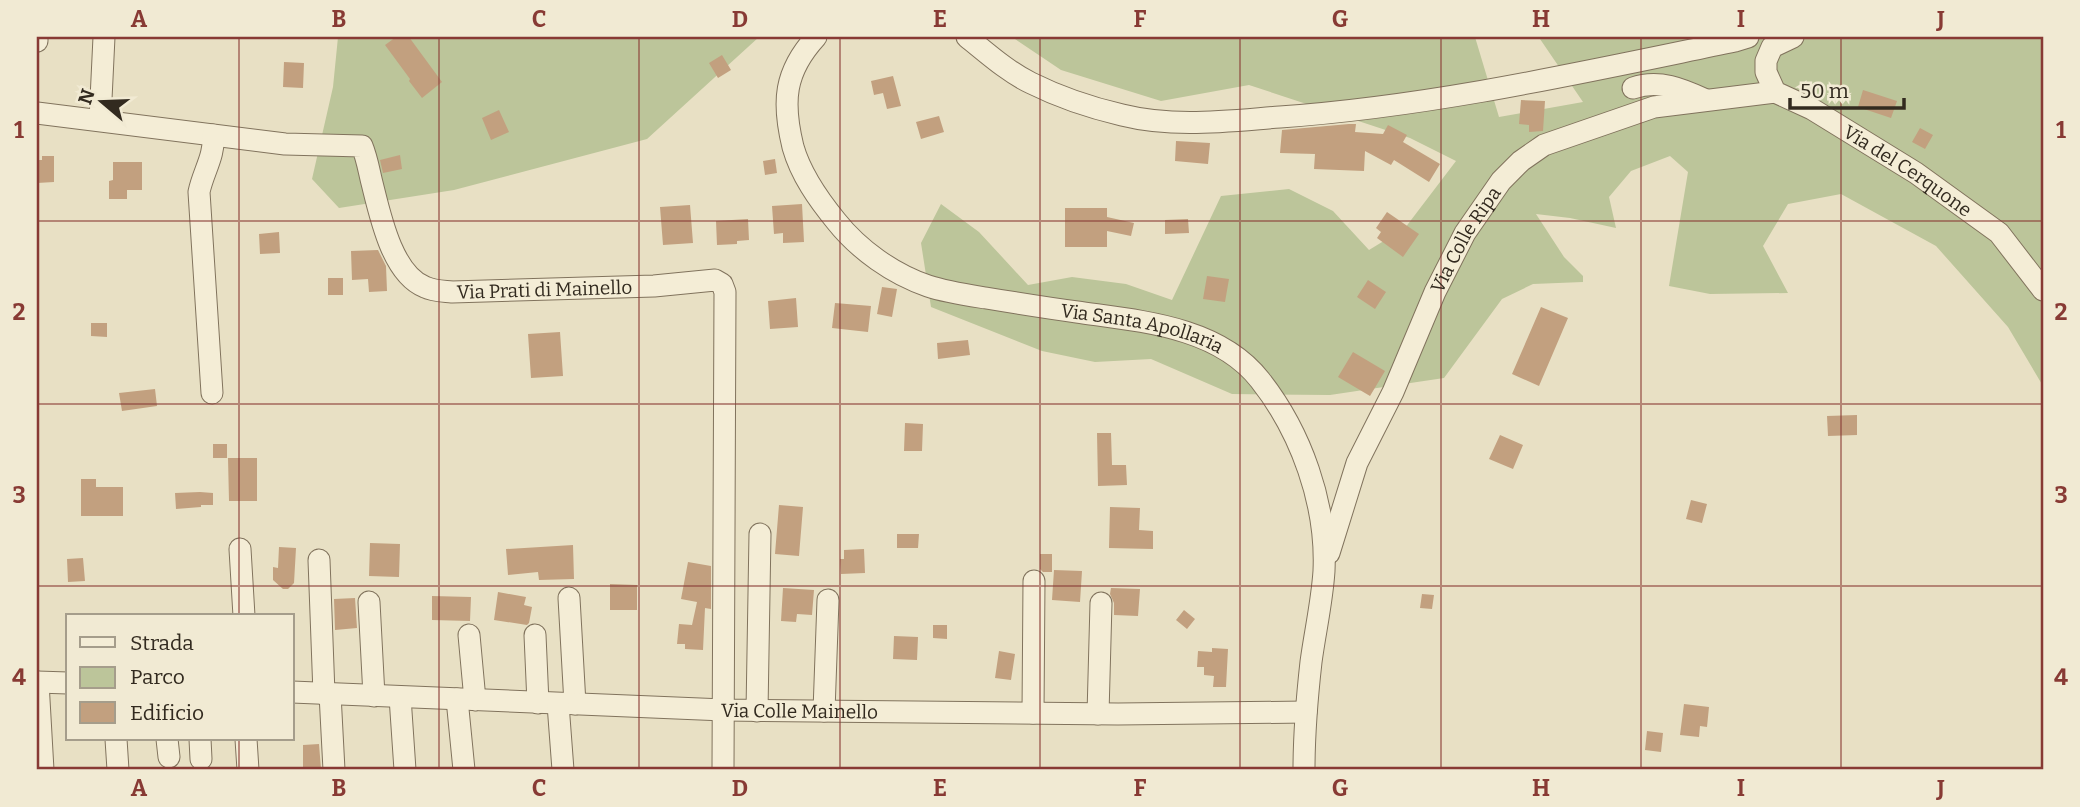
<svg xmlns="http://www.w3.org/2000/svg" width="2080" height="807" viewBox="0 0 2080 807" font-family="Bitter,serif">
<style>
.green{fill:#bcc59a}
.building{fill:#c2a07f}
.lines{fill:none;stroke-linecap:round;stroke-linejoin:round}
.minor-casing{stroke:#81735d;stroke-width:23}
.minor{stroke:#f4edd6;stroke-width:21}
.grid{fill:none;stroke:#883a34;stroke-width:2;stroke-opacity:0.55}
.labels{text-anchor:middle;stroke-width:5;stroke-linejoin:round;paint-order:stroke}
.street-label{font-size:19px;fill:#322a1f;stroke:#f1ead3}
.neatline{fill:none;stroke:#883a34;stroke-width:2.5}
.grid-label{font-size:23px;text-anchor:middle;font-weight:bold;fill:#883a34}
</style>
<rect width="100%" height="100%" fill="#e8e0c4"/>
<path class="green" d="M338,37h421l-112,102 -193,51 -115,18 -27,-29 21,-92z
M1012,37h463l24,80 84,-15 -43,-63 18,-2h485v349l-35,-59 -72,-81 -95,-52 -53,10 -25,42 25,47 -78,1 -41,-8 19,-114 -18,-16 -39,15 -22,26 7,31 -46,-10 -34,-4 28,43 19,19v6l-50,2 -31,15 -58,79 -114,17 -98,-1 -81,-35 -56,3 -53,-11 -111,-44 -10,-64 20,-39 38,28 49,53 44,-8 54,7 46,16 49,-104 68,-7 44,22 36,39 36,-22 51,-67 -46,-23 -161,-53 -88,16 -100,-31z"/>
<path class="building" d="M396,37h13l33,45 -20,16 -13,-17 1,-2 -25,-34z
M722,55l9,15 -13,8 -9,-15z
M284,62l20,1 -1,25 -20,-1z
M893,76l8,30 -14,3 -4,-16 -9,2 -3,-14z
M1863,90l34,11 -6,17 -33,-11z
M1521,100l24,1 -2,30 -14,1v-7l-10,-1z
M499,110l10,22 -18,8 -9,-22z
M939,116l5,16 -23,7 -5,-17z
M1349,124h7l-1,8 28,2 5,-9 19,10 -4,7 37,22 -11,18 -35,-22 -3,5 -26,-14 -1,20 -50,-2 1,-15 -35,-1 2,-23z
M1920,128l13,7 -8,14 -13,-7z
M1176,141l34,2 -2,21 -33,-3z
M400,155l2,14 -19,4 -3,-13z
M42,156h12v26l-17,1v-23h5z
M775,159l2,14 -12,2 -2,-14z
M113,162h29v28h-15v9h-18v-18l4,-1z
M802,204l2,38 -21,1v-10l-9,1 -2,-28z
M690,205l3,38 -30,2 -3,-38z
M1065,208h42v9l27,6 -3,13 -24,-5v16h-42z
M1387,212l32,22 -16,23 -26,-19 4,-6 -5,-4z
M748,219l1,21 -12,1v3l-20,1 -1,-24z
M1188,219l1,14 -24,1v-14z
M279,232l1,21 -20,1 -1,-20z
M378,250l8,16 1,25 -18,1 -1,-13 -16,1 -1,-29z
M1207,276l22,3 -4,23 -22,-3z
M328,278h15v17h-15z
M1368,280l18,12 -11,17 -18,-12z
M882,287l15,2 -5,28 -15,-3z
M796,298l2,29 -28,2 -2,-28z
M835,303l36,3 -3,26 -36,-4z
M1541,307l27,11 -29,68 -27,-12z
M91,323h16v14l-16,-1z
M560,332l3,44 -32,2 -3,-44z
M968,340l2,15 -32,4 -1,-16z
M1353,352l32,19 -15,25 -32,-19z
M155,389l2,17 -35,5 -3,-18z
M1857,415v20l-29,1 -1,-20z
M905,423l18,1 -1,27h-18z
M1097,433h14l1,32h14l1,20 -29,1z
M1500,435l23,10 -10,24 -24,-10z
M213,444h14v14h-14z
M228,458h29v43h-28z
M81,479h15v8h27v29h-42z
M200,492l13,1v12h-12v2l-25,2 -1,-16z
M1691,500l16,4 -5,19 -16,-4z
M779,505l24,2 -4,49 -24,-2z
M1110,507l30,1 -1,22 14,1v18l-44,-1z
M897,534h22l-1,14h-21z
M370,543l30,1 -1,33 -30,-1z
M573,545l1,34 -35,1 -1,-8 -30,3 -2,-26z
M279,547l17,1 -2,35 -6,6h-5l-10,-9v-13l5,1z
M864,549l1,24 -24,1 -1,-15h4v-9z
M1040,554h12v18h-9l-3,-3z
M83,558l2,23 -17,1 -1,-23z
M688,562l23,4v43l-6,-1 -2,42 -18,-1v-5h-8l2,-20 13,1 5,-23 -16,-3z
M1054,570l28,1 -2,31 -28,-2z
M610,584l27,1v25h-27z
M783,588l31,2 -2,25 -15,-1 -1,8 -15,-1z
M1111,588l29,1 -2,27 -24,-1v-12l-4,-9z
M498,592l28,5 -2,8 8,2 -3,16 -2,2 -33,-5z
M1422,594l12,1 -2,14 -12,-1z
M432,596l39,1 -1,24 -38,-1z
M355,598l2,30 -22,2 -1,-31z
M1184,610l11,9 -8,10 -11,-9z
M933,625h14v14l-14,-1z
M894,636l24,1 -1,23 -24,-1z
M1212,648l16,1 -2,38h-13l1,-11 -10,-1v-8h-7l1,-16 14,1z
M999,651l16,3 -4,26 -16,-2z
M1684,704l25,3 -2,20 -7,-1 -1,11 -19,-2z
M1647,731l16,2 -2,19 -16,-2z
M319,744l2,25h-18v-24z"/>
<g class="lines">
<defs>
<g id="minor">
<path id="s1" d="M816,37c-32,35 -34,65 -23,110 8,28 25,52 43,74 23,29 57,53 92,65 18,6 39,9 58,12 30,5 61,10 91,14 62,9 141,14 183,68 41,52 67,124 64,191 -2,31 -9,61 -13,91 -4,36 -7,72 -7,108"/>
<path d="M967,37c20,16 41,35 64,46 28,14 61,25 91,32 52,13 105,6 158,2 154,-11 304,-45 455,-76l13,-4"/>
<path id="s2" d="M1793,37l-21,10 -6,14v11l9,20 37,17 104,64 83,60 44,57"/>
<path d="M37,41v-4"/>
<path d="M1633,88c26,-9 49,1 73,12"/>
<path id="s3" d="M37,113l248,31 77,2c5,12 7,25 10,37 8,32 20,91 53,104 8,4 18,4 27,5l202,-6 61,-6 7,4 3,8 -2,478"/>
<path d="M100,120l4,-83"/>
<path d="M212,393l-13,-201c4,-20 16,-36 14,-57"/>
<path d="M240,549l4,67"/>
<path id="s4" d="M1329,553l28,-90 36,-71 42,-100 30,-59 36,-52 20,-20 23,-16 110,-38 121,-15"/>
<path d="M319,560l5,134"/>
<path d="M569,598l6,106"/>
<path d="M369,602l5,94"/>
<path d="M469,635l6,65"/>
<path d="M535,635l3,68"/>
<path d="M37,682l31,1"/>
<path d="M38,682l5,88"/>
<path id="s5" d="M292,692l432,18 394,4 188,-2"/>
<path d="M330,694l4,76"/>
<path d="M400,697l5,73"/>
<path d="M457,699l7,71"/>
<path d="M558,704l5,66"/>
<path d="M757,711l3,-177"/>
<path d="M824,711l4,-111"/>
<path d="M1033,713l1,-132"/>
<path d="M1098,714l3,-111"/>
<path d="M116,739l2,31"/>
<path d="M167,739l2,18"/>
<path d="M200,739l1,20"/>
<path d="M246,739l2,31"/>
</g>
</defs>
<use href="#minor" class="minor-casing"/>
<use href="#minor" class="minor"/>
</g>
<path class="grid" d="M239,37v579M439,37v733M639,37v733M840,37v733M1040,37v733M1240,37v733M1441,37v733M1641,37v733M1841,37v733M37,221h2006M37,404h2006M37,586h2006M239,739v31"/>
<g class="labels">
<g class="street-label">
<text dy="7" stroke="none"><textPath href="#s2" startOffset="226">Via del Cerquone</textPath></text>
<text dy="7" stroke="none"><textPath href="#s4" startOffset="343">Via Colle Ripa</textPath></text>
<text dy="7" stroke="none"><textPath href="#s3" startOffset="606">Via Prati di Mainello</textPath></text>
<text dy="7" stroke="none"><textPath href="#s1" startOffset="537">Via Santa Apollaria</textPath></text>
<text dy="7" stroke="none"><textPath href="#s5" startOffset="508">Via Colle Mainello</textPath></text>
</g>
</g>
<rect width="2080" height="807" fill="none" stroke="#f1ead3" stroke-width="77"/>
<rect x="66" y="614" width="228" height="126" fill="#f1ead3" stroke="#a59d8b" stroke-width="2"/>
<rect x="80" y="637" width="35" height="10" fill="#f4edd6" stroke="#a59d8b" stroke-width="2"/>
<text x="130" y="650" font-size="21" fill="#322a1f">Strada</text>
<rect x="80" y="667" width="35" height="21" fill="#bcc59a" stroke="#a59d8b" stroke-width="2"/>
<text x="130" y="684" font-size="21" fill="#322a1f">Parco</text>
<rect x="80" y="702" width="35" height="21" fill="#c2a07f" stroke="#a59d8b" stroke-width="2"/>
<text x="130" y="720" font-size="21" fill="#322a1f">Edificio</text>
<g transform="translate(102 102) rotate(289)" stroke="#f1ead3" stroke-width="5" paint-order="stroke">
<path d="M0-5L12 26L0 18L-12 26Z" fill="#322a1f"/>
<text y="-10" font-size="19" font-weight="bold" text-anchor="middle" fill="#322a1f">N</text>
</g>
<path d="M1790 98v10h114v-10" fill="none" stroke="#322a1f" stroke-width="3.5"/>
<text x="1800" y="98" font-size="21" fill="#322a1f" stroke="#f1ead3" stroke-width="5" paint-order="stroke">50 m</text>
<rect x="38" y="38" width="2004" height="730" class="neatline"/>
<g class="grid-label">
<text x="139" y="27">A</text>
<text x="339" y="27">B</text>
<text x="539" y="27">C</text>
<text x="740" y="27">D</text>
<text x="940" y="27">E</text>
<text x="1140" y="27">F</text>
<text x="1340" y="27">G</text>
<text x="1541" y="27">H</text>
<text x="1741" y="27">I</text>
<text x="1941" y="27">J</text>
<text x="19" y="138">1</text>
<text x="2061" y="138">1</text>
<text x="19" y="320">2</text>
<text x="2061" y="320">2</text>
<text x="19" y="503">3</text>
<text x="2061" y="503">3</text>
<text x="19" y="685">4</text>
<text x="2061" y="685">4</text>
<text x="139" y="796">A</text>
<text x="339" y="796">B</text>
<text x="539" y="796">C</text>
<text x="740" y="796">D</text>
<text x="940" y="796">E</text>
<text x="1140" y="796">F</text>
<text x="1340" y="796">G</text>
<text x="1541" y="796">H</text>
<text x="1741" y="796">I</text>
<text x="1941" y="796">J</text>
</g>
</svg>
